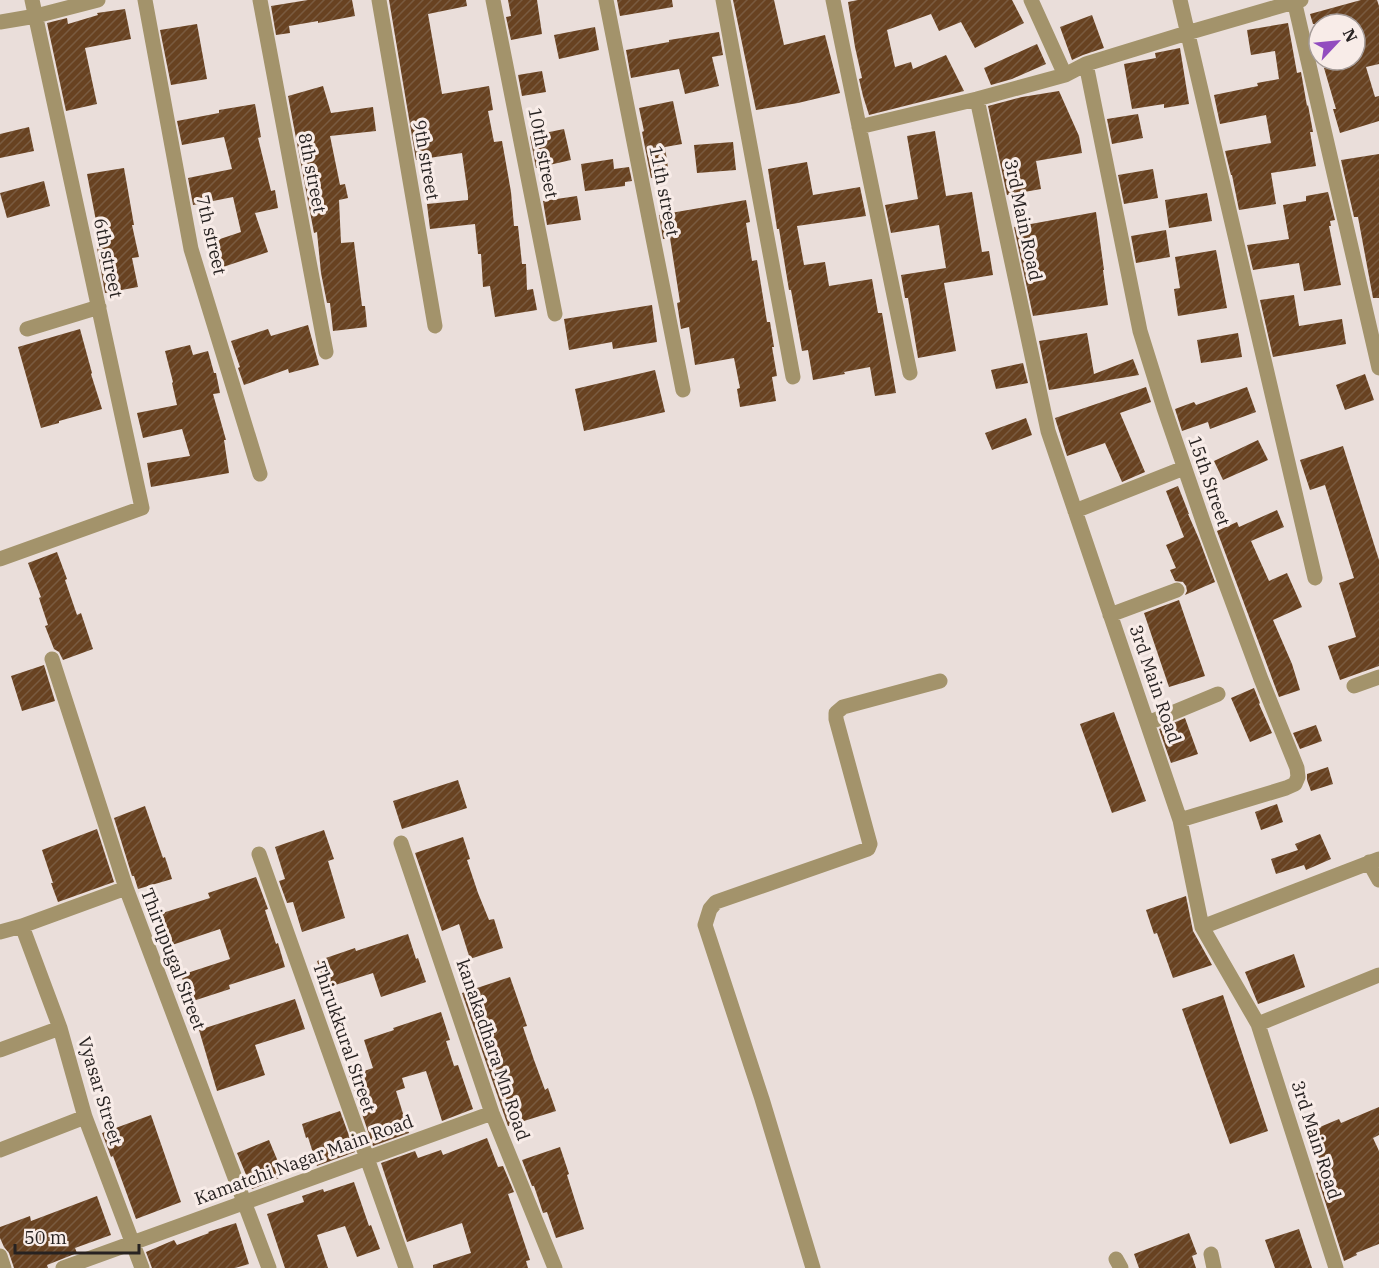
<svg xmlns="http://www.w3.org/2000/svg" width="1379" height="1268" viewBox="0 0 1379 1268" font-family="'IBM Plex Serif',serif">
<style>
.building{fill:url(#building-hatch)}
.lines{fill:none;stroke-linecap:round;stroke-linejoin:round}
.minor{stroke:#a3936b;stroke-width:15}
.labels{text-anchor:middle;stroke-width:6;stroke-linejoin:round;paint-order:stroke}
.street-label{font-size:18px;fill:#272221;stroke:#f8ece8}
</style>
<defs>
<pattern id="building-hatch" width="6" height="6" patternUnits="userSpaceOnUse" patternTransform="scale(1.5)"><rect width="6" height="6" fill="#684221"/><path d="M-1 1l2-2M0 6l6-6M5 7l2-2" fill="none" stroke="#795b40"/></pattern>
</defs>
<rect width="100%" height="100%" fill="#eadeda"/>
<path class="building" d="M308,0h44l3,16 -37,7v-2l-29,5 1,7 -14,2 -5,-29z
M389,0h77l1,6 -39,8 14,80 47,-8 4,24 -5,1 6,31 8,-1 9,51 3,34h4l4,38h4l1,26 6,-1 4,21 -42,7 -5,-31 -7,1 -2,-33h-3l-3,-30 -45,5 -3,-25 41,-4v-5l-6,-42 -46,7z
M508,0h29l5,34 -31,6 -5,-23 5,-1z
M617,0h55l1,7 -53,9z
M733,0h41l10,45 41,-10 15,58 -42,10 -42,7z
M858,0h154l12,23 -49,25 -14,-26 -22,9 -8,-17 -44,16 8,37 16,-5 2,7 33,-14 18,36 -95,24 -6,-19 -4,-17 3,-1 -7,-31 -7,-45z
M1361,0h16l2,6v58l-13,3 9,30 4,-1v25l-39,12 -7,-24h3l-12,-41h2l-3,-8h32v-36h-42l-3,-10z
M125,9l6,30 -46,9 12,56 -31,7 -19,-88 20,-5 1,6 30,-9 -1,-2z
M1092,15l12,33 -21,7 -11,5 -12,-33z
M1288,23l9,50 4,-1 6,34 1,-1 5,27h-3l6,34 -45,7 5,31 -37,6 -7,-35h-1l-6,-24 46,-8 -5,-28 -46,9 -6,-29 44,-9 -1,-3 22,-4 -4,-28 -24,4 -4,-25z
M197,24l10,55 -36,6 -11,-55z
M595,27l4,23 -40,9 -5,-24z
M719,32l4,23 -11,2 7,29 -34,8 -6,-25 -48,9 -5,-28 43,-8v-2z
M1037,44l9,20 -34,15 -21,6 -7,-17z
M1180,48l9,56 -25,4v-4l-32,5 -8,-45 32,-6 -1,-5z
M542,71l4,21 -24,4 -4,-21z
M323,86l8,27 42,-6 3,24 -46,5 10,49 5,-1 3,14 -9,2 2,43 13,-1 8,64h3l2,21 -34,4 -3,-28h-3l-6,-30 -4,-41 -3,1 -26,-137z
M1059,91l20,45 3,17 -46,8 5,28 -34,6 -19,-89 34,-9z
M673,101l9,43 -17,3 4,28 -18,3 -9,-46 2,-1 -5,-23z
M255,104l6,33 -3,1 13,53 4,-1 3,18 -23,5 13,39 -51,17 -9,-26 33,-11 -8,-35 -40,8 -5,-27 44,-9 -8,-32 -42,8 -5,-24 42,-8v-3z
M1138,114l5,24 -31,6 -5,-25z
M29,127l5,24 -34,7v-24z
M564,129l7,31 -35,8 -6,-32z
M935,131l11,65 26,-4 10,60 7,-1 4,24 -49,8 12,68 -38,7 -10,-60h-3l-4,-23 45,-7 -7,-43 -48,8 -6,-28 33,-6 -11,-63z
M733,142l3,28 -39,3 -3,-28z
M1379,154v144h-6l-15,-81h-4l-13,-57z
M613,159l1,10 15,-2 3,14 -7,1v4l-40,5 -4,-27z
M807,162l6,33 47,-8 6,29 -69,10 7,39 21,-3 4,24 43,-7 6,34h4l14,80 -21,3 -5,-29 -26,5 1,2 -32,6 -5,-30 -6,1 -11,-61h-2l-10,-61h-2l-9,-60z
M124,168l10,57h-2l7,32 -7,1 6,29 -33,6 -8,-45 4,-1 -14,-73z
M1153,169l5,29 -34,6 -6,-29z
M44,181l6,25 -43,12 -7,-25z
M1328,192l7,28 -5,1 1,5h-2l12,59 -37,6 -5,-28 -46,7 -6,-25 42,-6 -6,-34 23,-4v-5z
M1207,193l5,28 -43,7 -4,-28z
M577,196l4,24 -34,5 -4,-24z
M746,200l4,22 -4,1 6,38 5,-1 10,62h3l4,25h-2l5,29 -5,1 4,24 -36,6 -3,-18 3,-1 -6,-30 -39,7 -6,-38 -8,2 -4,-26 3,-1 -10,-64 -7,1 -4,-24z
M1096,212l8,58h-1l5,35 -75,11 -19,-89z
M1166,230l4,27 -34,6 -5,-27z
M1216,250l11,58 -49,8 -4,-27 6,-1 -5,-31z
M1294,295l5,31 43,-7 4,25 -73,13 -13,-57z
M652,305l5,37 -44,7 -1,-7 -43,8 -5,-31z
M308,325l11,40 -30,8 -1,-4 -44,16 -6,-17 2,-1 -9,-26 37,-12 3,7z
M80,329l12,44 -1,1 11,35 -43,12v2l-18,5 -23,-81z
M1087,333l7,41 39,-15 6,16 -90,15 -10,-49z
M1238,333l4,24 -41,6 -4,-23z
M190,345l3,10 15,-4 6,22h2l4,20 -7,1 13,46h-2l5,33 -78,14 -4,-24 43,-7 -8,-27 -39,9 -6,-25 40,-8 -5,-22 1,-1 -8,-31z
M1023,363l5,20 -32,6 -5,-19z
M655,370l10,42 -81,19 -9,-42z
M1365,374l9,26 -29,10 -9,-25z
M1146,387l5,15 -31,11 25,59 -23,10 -17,-39 -38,13 -12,-38z
M1247,387l9,25 -46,17 -2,-7 -26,9 -7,-22 19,-7 2,3z
M1026,418l6,17 -40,15 -7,-17z
M1258,440l10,20 -45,20 -9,-19z
M1343,446l36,114v106l-39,14 -12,-34 28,-9 -17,-54 15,-5 -29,-93 -15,5 -10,-30z
M1178,486l11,28h-1l11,25 16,43 -30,13 2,-4 -1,-5 -3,-4 -8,-1 -5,-11 6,-2 -10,-23 18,-8 -18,-46z
M1277,510l7,17 -33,14 18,40 18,-8 15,34 -29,13 19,44 8,26 -21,7 -62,-166 20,-9 2,5z
M57,552l10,27 -2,1 12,35 4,-2 12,36 -30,11 -4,-8 -5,-3 -9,-23 3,-1 -9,-27 2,-1 -13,-34z
M1179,600l26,76 -36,11 -25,-74z
M44,665l11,36 -33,10 -11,-35z
M1254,688l6,15 -1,1 13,29 -22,9 -19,-44z
M1114,712l32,89 -34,12 -32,-89z
M1185,718l13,36 -27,9 -12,-34z
M1316,725l6,16 -22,8 -7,-16z
M1328,767l5,17 -22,7 -4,-11v-6z
M458,780l9,28 -65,21 -9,-28z
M1277,804l6,18 -22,8 -6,-18z
M145,806l18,52 2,-1 7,22 -34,10 -4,-13h-2l-18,-58z
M97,829l17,53 -56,20 -7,-19h2l-11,-33z
M324,830l10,29 -6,2 17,57 -43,14 -9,-30 -6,1 -8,-22 6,-2 -10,-32z
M1320,834l11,25 -25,11 -2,-5 -28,9 -5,-15 27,-9 -3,-6z
M463,837l7,22 -3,1 11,33 11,27 5,-1 9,29 -33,11 -11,-35 -17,7 -27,-78z
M256,877l12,32 -3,1 11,34 2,-1 7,24 -56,18 1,4 -40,13 -9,-27 49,-16 -10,-30 -54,18 -10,-32 54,-17 -2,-5z
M1186,896l7,35 19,34 -39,13 -16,-45 -3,1 -8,-24z
M408,934l8,25 2,-1 8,24 -45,15 -8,-24 -47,15 -9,-27 38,-13 1,3z
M1294,954l11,33 -47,17 -13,-32z
M510,977l17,49 -4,1 11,33 11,30 3,-2 8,23 -48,15 -46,-133z
M1223,995l45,136 -38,13 -48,-135z
M295,999l10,30 -50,16 10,30 -48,16 -18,-61z
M441,1012l9,28 -4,1 8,25 4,-1 15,44 -31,12 -16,-50 -24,7 3,10 -9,3 13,42 -36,13 -24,-70 24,-8 -9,-28 30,-10 -1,-2z
M1379,1107v28l-6,3 6,13v93l-23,9 1,2 -13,6 -28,-88 8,-3 -16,-38 31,-13 2,4z
M340,1111l15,41 -38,14 -9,-29 -2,1 -4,-14z
M151,1115l30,87 -45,17 -23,-63 -2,1 -9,-24z
M487,1138l11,29 5,-1 11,26 -6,2 22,66 -4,1 2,7h-95v-3l38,-12 -9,-30 -55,19 -26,-79 34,-12 3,7 23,-8 2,5z
M269,1140l15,36 -32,13 -15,-36z
M560,1147l9,27 -2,1 17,54 -28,9 -9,-26 -4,1 -9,-27h-2l-10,-26z
M354,1182l15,44 2,-1 9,24 -23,8 -12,-31 -28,9 11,33h-43l-18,-54 37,-12 -2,-6 21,-7 1,3z
M97,1196l14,39 -36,13 2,5 -30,12 1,3h-34l-5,-15 -5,-6 -4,-9v-11l30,-11 1,5z
M236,1223l13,41 -14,4h-83l-6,-16 28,-12 3,5 32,-12 -1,-1z
M1299,1229l13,39h-37l-10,-28z
M1189,1233l8,21 -5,2 4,12h-57l-5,-14z"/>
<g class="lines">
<path class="minor" d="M145,0l46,249 69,225
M260,0l66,352
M379,0l56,326
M493,0l62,314
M606,0l77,390
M723,0l70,377
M833,0l77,373
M1031,0l34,75
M1180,0l135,578
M1294,0l85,368
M0,22l36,-6 62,-16
M1086,64l54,267 24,77 44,128 53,143 36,89 1,9 -3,7 -9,4 -106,32
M977,99l71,332 132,389 22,107 56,97 78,244
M859,127l118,-28 88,-24 21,-11 101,-31 114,-33
M27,329l72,-22
M1075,511l109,-43
M0,559l142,-51 -110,-508
M1110,615l67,-25
M52,659l74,229 143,380
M1354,686l25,-9
M1148,723l70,-29
M401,843l91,270 63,155
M259,854l147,414
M1369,862l10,18
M22,926l38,102 25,89 57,151
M1202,927l177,-68
M0,932l22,-6 104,-38
M1258,1024l121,-49
M0,1050l60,-22
M0,1150l85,-33
M1211,1254l3,14
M0,1256l4,12
M1116,1259l5,9
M63,1268l429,-155
M813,1268l-51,-169 -57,-174 5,-16 6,-7 152,-53 2,-5 -34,-125v-6l7,-6 97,-26"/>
</g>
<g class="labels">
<g class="street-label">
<text transform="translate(543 153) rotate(79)" y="6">10th street</text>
<text transform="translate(426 160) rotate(80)" y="6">9th street</text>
<text transform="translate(312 173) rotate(79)" y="6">8th street</text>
<text transform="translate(664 191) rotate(79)" y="6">11th street</text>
<text transform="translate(1023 220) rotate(78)" y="6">3rd Main Road</text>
<text transform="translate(211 235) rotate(77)" y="6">7th street</text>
<text transform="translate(108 258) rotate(78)" y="6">6th street</text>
<text transform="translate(1209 481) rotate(71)" y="6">15th Street</text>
<text transform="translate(1155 684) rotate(71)" y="6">3rd Main Road</text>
<text transform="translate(173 959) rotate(69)" y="6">Thirupugal Street</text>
<text transform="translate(344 1037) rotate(71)" y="6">Thirukkural Street</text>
<text transform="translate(493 1050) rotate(71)" y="6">kanakadhara Mn Road</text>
<text transform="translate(100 1091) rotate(73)" y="6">Vyasar Street</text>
<text transform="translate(1316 1140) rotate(72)" y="6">3rd Main Road</text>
<text transform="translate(304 1160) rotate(-20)" y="6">Kamatchi Nagar Main Road</text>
</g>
</g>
<g transform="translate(1337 42) rotate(64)"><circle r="28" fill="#f8ece8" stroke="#a49b98" stroke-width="1.5"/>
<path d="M0-4.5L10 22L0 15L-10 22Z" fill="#924cbf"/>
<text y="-9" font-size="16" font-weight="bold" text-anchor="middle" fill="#272221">N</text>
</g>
<path d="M15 1244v9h124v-9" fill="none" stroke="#272221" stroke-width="3"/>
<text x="24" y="1244" font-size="18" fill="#272221" stroke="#f8ece8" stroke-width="4.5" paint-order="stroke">50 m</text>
</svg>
